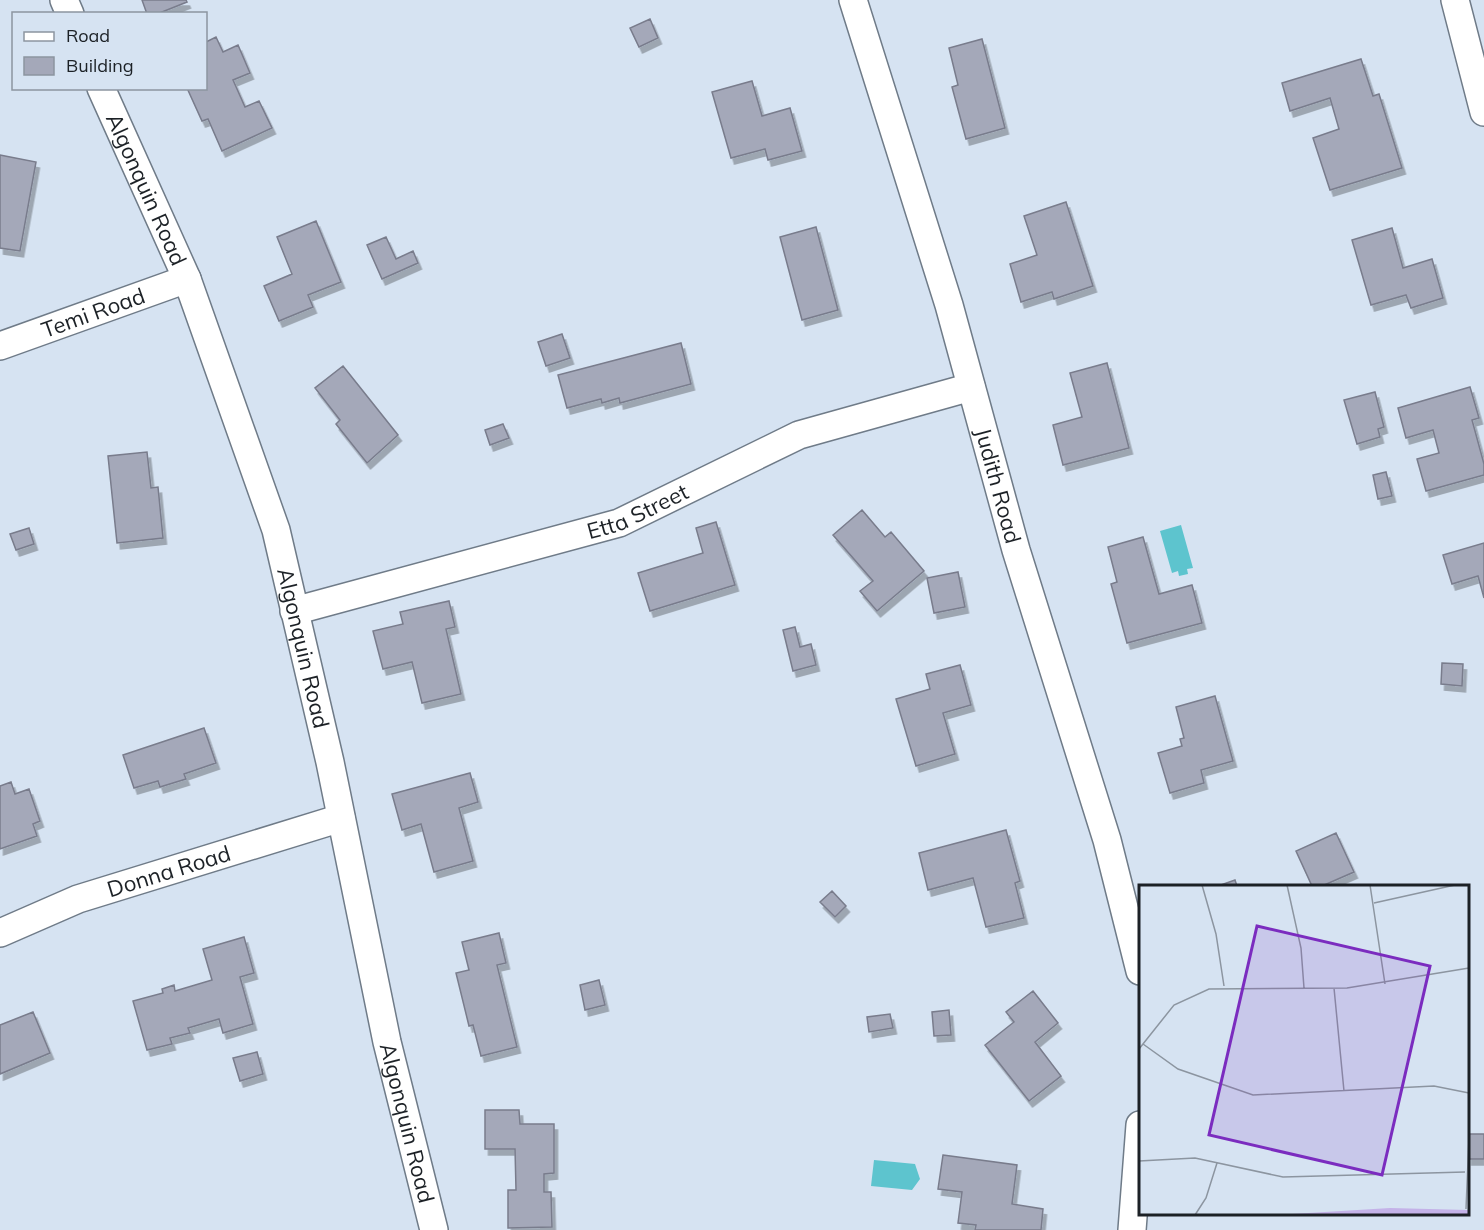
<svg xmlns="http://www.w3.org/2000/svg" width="1484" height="1230" viewBox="0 0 1484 1230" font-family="Mulish,sans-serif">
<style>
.water{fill:#5dc4ce}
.building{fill:#a4a8b9;stroke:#797c8c;stroke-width:1.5;filter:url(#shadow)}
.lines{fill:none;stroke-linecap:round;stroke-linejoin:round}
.minor-casing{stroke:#6f7b88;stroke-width:30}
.minor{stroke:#fff;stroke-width:27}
.labels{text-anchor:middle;stroke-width:5;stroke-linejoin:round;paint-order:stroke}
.street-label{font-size:22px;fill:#1c2126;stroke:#d6e3f2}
.inset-road{fill:none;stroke:#8c95a0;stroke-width:1.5}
.view{fill:#7b2cbf;fill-opacity:0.15;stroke:#7b2cbf;stroke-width:3}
.inset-edge{fill:none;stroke:#1c2126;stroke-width:3}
</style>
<defs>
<filter id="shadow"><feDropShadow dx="3.5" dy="6" stdDeviation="0" flood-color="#0004"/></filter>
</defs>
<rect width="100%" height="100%" fill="#d6e3f2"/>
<path class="water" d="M1181,525l12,43 -6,1 1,5 -9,2 -1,-5 -6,2 -12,-42z
M874,1160l41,4 5,15 -8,11 -41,-4z"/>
<path class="building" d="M142,0h44l1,2 -30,12h-10z
M650,19l8,19 -19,9 -9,-19z
M216,37l7,15 15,-7 12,28 -17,7 12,27 14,-6 13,27 -50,23 -14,-32 -6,2 -15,-33h19v-46z
M982,39l23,89 -39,11 -14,-52 6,-2 -9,-37z
M1361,59l12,37 6,-2 23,74 -72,22 -17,-52 26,-9 -9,-31 -40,13 -8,-28z
M752,81l10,35 28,-8 12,43 -34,9 -3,-11 -34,9 -19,-66z
M0,155l36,7 -16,89 -20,-3z
M1066,202l27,84 -39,13 -2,-7 -31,10 -11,-38 27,-9 -13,-39z
M316,221l25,61 -33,13 5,12 -34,14 -15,-35 28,-12 -15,-37z
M816,227l22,83 -36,10 -22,-83z
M1392,228l11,40 29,-9 11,39 -32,10 -5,-13 -35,10 -19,-65z
M386,237l10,22 17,-8 5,12 -36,16 -15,-34z
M562,334l8,24 -24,8 -8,-24z
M681,343l10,41 -71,19 -1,-5 -17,5 -1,-4 -34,9 -9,-33z
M1107,363l22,85 -66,17 -10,-40 29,-8 -12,-44z
M343,366l55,69 -31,28 -31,-39 4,-4 -25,-32z
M1470,387l9,31 -7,2 12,44v11l-58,16 -9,-32 22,-6 -6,-23 -27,8 -8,-30z
M1375,392l9,35 -6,2 2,8 -23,7 -13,-44z
M503,424l6,14 -19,7 -5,-15z
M147,452l4,36 7,-1 5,51 -46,5 -9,-87z
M1386,472l6,24 -14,3 -5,-24z
M862,510l23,27 6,-5 33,39 -47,40 -17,-20 13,-10 -40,-46z
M716,522l19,63 -85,26 -12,-38 65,-20 -7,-25z
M29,528l5,16 -18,6 -6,-16z
M1143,537l16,57 33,-9 10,38 -75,20 -16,-59 6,-2 -9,-35z
M1484,543v55l-6,-22 -26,8 -9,-29z
M958,572l7,35 -31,6 -7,-35z
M449,601l6,26 -9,2 15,65 -39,9 -10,-41 -29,7 -10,-38 30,-7 -3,-12z
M795,627l5,20 11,-3 5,21 -23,6 -10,-41z
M1442,663l21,1 -1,22 -21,-2z
M960,665l11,40 -28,8 12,41 -39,12 -20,-67 34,-10 -4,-15z
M1215,696l18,65 -32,9 3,13 -34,10 -12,-40 24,-7 -2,-7 4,-1 -8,-31z
M204,728l12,35 -32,11 2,5 -26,8 -2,-6 -24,7 -11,-33z
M470,773l8,29 -19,6 14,53 -39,11 -13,-48 -19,6 -10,-36z
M11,782l4,12 14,-5 11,32 -7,3 4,12 -37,13v-63z
M1006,830l14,51 -5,2 9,35 -38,9 -13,-49 -45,12 -9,-37z
M1336,833l18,39 -32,14h-10l-16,-35z
M1235,880l2,6h-19z
M832,891l14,15 -11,11 -15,-15z
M499,933l7,30 -9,2 20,82 -36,9 -8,-31 -4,1 -13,-53 13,-3 -7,-28z
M244,937l10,36 -14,4 13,47 -30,9 -4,-14 -31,9 2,5 -20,5 2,6 -25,6 -14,-49 30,-8 -1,-4 12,-4 1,6 37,-11 -9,-31z
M599,980l6,25 -20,5 -5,-25z
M1033,991l25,32 -23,19 26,34 -32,25 -44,-56 29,-23 -8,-10z
M949,1010l2,25 -17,1 -2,-24z
M33,1012l17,41 -50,21v-49z
M890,1014l3,14 -24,4 -2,-15z
M257,1052l6,22 -23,7 -7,-23z
M485,1110h34l1,14h34v49l-10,1v18h7l1,35 -44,1v-38h8l-1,-41h-30z
M1468,1134h16v25h-16z
M943,1155l74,10 -5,39 31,5 -2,21h-66l1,-5 -18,-2 4,-31 -24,-3z"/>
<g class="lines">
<defs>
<g id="minor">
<path d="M64,0l6,14"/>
<path id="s1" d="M853,0l96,305 67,245 91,290 33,131"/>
<path d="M1455,0l29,112"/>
<path id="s2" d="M101,88l86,191 89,251 54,232 57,280 47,188"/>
<path id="s3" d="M0,346l187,-67"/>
<path id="s4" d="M294,611l325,-88 180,-88 172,-48"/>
<path id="s5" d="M0,933l78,-34 263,-81"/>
<path d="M1132,1230l8,-105"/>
</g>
</defs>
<use href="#minor" class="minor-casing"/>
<use href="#minor" class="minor"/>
</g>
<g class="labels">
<g class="street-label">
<text dy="8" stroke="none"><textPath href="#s2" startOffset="111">Algonquin Road</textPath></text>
<text dy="8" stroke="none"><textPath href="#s3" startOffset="99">Temi Road</textPath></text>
<text dy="8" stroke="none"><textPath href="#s1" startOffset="507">Judith Road</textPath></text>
<text dy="8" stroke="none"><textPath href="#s4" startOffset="358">Etta Street</textPath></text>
<text dy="8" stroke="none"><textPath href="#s2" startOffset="597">Algonquin Road</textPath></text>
<text dy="8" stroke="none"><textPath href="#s5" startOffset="180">Donna Road</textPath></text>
<text dy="8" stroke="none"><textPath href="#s2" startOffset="1083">Algonquin Road</textPath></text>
</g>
</g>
<g transform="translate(1139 885)">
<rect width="330" height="330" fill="#d6e3f2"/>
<path d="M330,300v30h-193l114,-7 78,2z" fill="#c4b2e8"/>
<path class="inset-road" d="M63,0l14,49 8,52M148,0l14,63 3,40M231,0l15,99M235,18l81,-18M195,103l10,103M4,159l35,25 75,26 181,-9 35,7M0,164l35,-44 35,-16 138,-1 122,-20M0,276l56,-3 88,19 182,-5M327,324l3,-71M56,330l11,-17 11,-35"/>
<path class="view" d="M118,41l173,40 -48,209 -173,-40z"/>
<rect width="330" height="330" class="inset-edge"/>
</g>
<rect x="12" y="12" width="195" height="78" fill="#d6e3f2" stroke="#8c95a0" stroke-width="1.5"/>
<rect x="24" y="32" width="30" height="9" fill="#ffffff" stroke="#8c95a0" stroke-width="1.5"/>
<text x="66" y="42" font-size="18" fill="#1c2126">Road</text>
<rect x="24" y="57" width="30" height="18" fill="#a4a8b9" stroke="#8c95a0" stroke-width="1.5"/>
<text x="66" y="72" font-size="18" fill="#1c2126">Building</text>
</svg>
